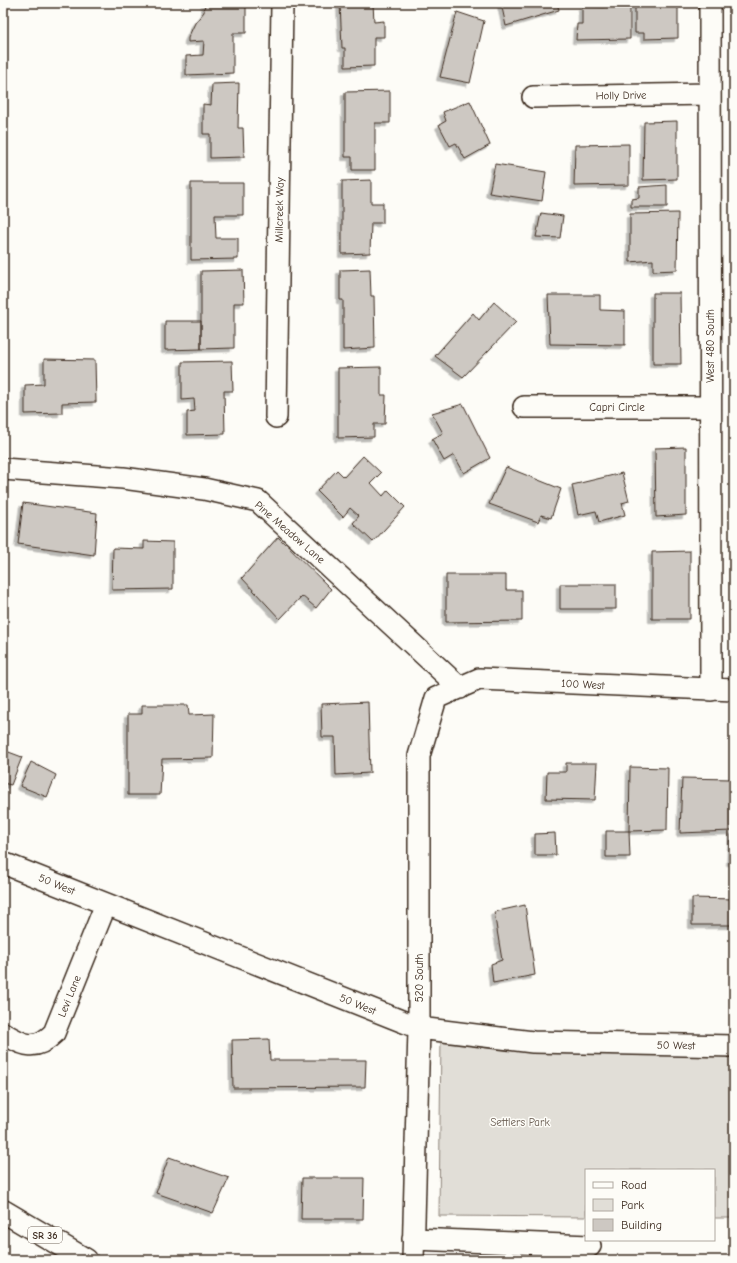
<svg xmlns="http://www.w3.org/2000/svg" width="737" height="1263" viewBox="0 0 737 1263" font-family="'Comic Neue',sans-serif">
<style>
.green{fill:#e1ded7;stroke:#8e847a}
.building{fill:#cdc8c2;stroke:#3b2a1e;filter:url(#shadow)}
.lines{fill:none;stroke-linecap:round;stroke-linejoin:round}
.minor-casing{stroke:#3b2a1e;stroke-width:24}
.highway-casing{stroke:#3b2a1e;stroke-width:25}
.minor{stroke:#fdfcf7;stroke-width:21}
.highway{stroke:#fdfcf7;stroke-width:22}
.labels{text-anchor:middle;stroke-width:3;stroke-linejoin:round;paint-order:stroke}
.shield{fill:#fdfcf7;stroke:#75695f;stroke-width:1}
.shield-label{font-size:10px;font-weight:bold;fill:#3b2a1e}
.street-label{font-size:11px;fill:#3b2a1e;stroke:#fdfcf7}
.park-label{font-size:11px;fill:#64574c;stroke:#fdfcf7}
</style>
<defs>
<filter id="shadow"><feDropShadow dx="-3.5" dy="3.5" stdDeviation="0" flood-color="#0004"/></filter>
</defs>
<rect width="100%" height="100%" fill="#fdfcf7"/>
<filter id="ink" filterUnits="userSpaceOnUse"><feTurbulence type="fractalNoise" baseFrequency=".025" numOctaves="2"/><feDisplacementMap in="SourceGraphic" scale="8" xChannelSelector="R" yChannelSelector="G"/><feConvolveMatrix kernelMatrix="1 2 1 2 8 2 1 2 1" color-interpolation-filters="sRGB"/></filter>
<g filter="url(#ink)">
<path class="green" d="M441,1037l293,14v167h-20v-48h-128v47l-147,-1z"/>
<path class="building" d="M205,3h41v30h-13v40l-47,2v-19l17,-1 1,-14 -16,1v-4l7,-15 9,-11z
M340,3h33l1,19 10,-1v16h-10v29l-29,1v-19h-3z
M501,3h56l2,7 -53,16z
M609,3h21v36l-54,1 1,-16h5v-18l22,1z
M635,3h43v35l-34,1v-6h-9z
M457,12l27,9 -14,62 -30,-6z
M239,83l-1,45h5l1,29 -34,1v-24h-7v-30l8,1 1,-21z
M390,91v32h-15v47h-23v-13h-7v-65z
M470,101l20,44 -25,14 -9,-16 -6,3 -11,-21 7,-4 -3,-9z
M677,121v58l-34,1 1,-58z
M629,144v41l-55,1 1,-41z
M495,164l51,8 -4,29 -53,-8z
M371,180v23h12v20h-12l-1,30 -28,1v-73z
M191,183h52v32h-28l1,23h22v21l-47,1z
M667,185v22h-36v-8l8,-1v-11z
M541,213l22,3 -3,22 -24,-1z
M678,213l-1,57 -24,1v-11l-23,2v-48z
M370,269l1,27h3l1,52 -32,2v-50h-3v-30z
M243,270l1,33h-10v45l-33,1v-78z
M653,293h27l1,71h-28z
M548,295h52v15l25,1v34l-75,-1z
M494,302l22,20 -53,55 -28,-21 38,-43 6,7z
M165,321h36v28l-36,1z
M44,359l51,1 1,42 -34,1v10l-37,1v-29l19,-1z
M232,361l1,30h-9l1,43 -38,1v-23l8,-1 -1,-12 -12,1v-38z
M381,367v28h5l-1,29h-11v13l-36,1v-70z
M463,404l27,54 -26,15 -10,-18 -10,6 -12,-22 11,-6 -11,-20z
M686,447v68l-30,2 -1,-69z
M363,456l18,17 -10,10 12,13 5,-6 17,17 -32,35 -20,-19 6,-7 -9,-8 -7,9 -26,-26 20,-21 7,7z
M506,467l55,22 -10,29 -10,-3 -3,7 -49,-18z
M622,473l7,28 -7,2 3,12 -26,7 -3,-11 -18,4 -6,-30z
M23,503l74,10 -3,42 -76,-11z
M278,537l53,52 -15,19 -14,-12 -22,23 -38,-41z
M144,541l29,1v47l-61,1 1,-42 31,1z
M690,551v68h-38v-67z
M446,575h60v15h16v31l-76,1z
M560,584h56v25h-56z
M368,702l2,71 -34,2 -1,-38h-13l-1,-33z
M142,705h46l1,10 25,-1 -1,44 -51,1 -2,36h-32v-81h14z
M6,751l16,6 -11,28 -8,-2v-24z
M31,762l25,13 -9,22 -27,-11z
M566,763h31l-2,37 -49,-1 1,-27h19z
M630,767l38,1 -1,62 -38,1z
M682,778l49,1 1,52 -52,2z
M606,831h23l1,26h-24z
M732,831h2v31h-4z
M555,833l1,22h-21v-21z
M692,898l42,1v26h-42z
M525,905l10,70 -42,8 -2,-19 11,-4 -8,-48z
M269,1039l1,21h96l-1,27 -132,1 -1,-48z
M169,1157l60,21 -16,35 -57,-20z
M302,1178h62l-1,41h-62z
M527,1257v3h-75v-2z"/>
<g class="lines">
<defs>
<path id="minor" d="M710,3l1,687
M533,97l177,-3
M524,407h186
M276,417l6,-414
M3,469l120,9 81,11 54,12 202,187
M3,863l416,165 114,14 201,4
M3,1033c20,12 32,19 51,0l52,-129
M413,1239l177,7
M413,1260l6,-232v-272l17,-58 43,-19 255,11"/>
<path id="highway" d="M3,1211l83,49"/>
</defs>
<use href="#minor" class="minor-casing"/>
<use href="#highway" class="highway-casing"/>
<use href="#minor" class="minor"/>
<use href="#highway" class="highway"/>
</g>
</g>
<g class="labels">
<rect class="shield" x="28" y="1227" width="34" height="16" rx="3"/>
<g class="shield-label">
<text x="45" y="1239">SR 36</text>
</g>
<g class="street-label">
<text transform="translate(621 95) rotate(-1)" y="4">Holly Drive</text>
<text transform="translate(279 210) rotate(-89)" y="4">Millcreek Way</text>
<text transform="translate(710 346) rotate(-90)" y="4">West 480 South</text>
<text x="617" y="411">Capri Circle</text>
<text transform="translate(290 532) rotate(41)" y="4">Pine Meadow Lane</text>
<text transform="translate(583 684) rotate(3)" y="4">100 West</text>
<text transform="translate(57 884) rotate(22)" y="4">50 West</text>
<text transform="translate(419 978) rotate(-90)" y="4">520 South</text>
<text transform="translate(69 996) rotate(-68)" y="4">Levi Lane</text>
<text transform="translate(358 1004) rotate(22)" y="4">50 West</text>
<text transform="translate(676 1045) rotate(1)" y="4">50 West</text>
</g>
<g class="park-label">
<text x="520" y="1126">Settlers Park</text>
</g>
</g>
<rect width="737" height="1263" fill="none" stroke="#fdfcf7" stroke-width="16"/>
<rect x="8" y="8" width="721" height="1247" fill="none" stroke="#3b2a1e" stroke-width="1.5" filter="url(#ink)"/>
<rect x="585" y="1169" width="130" height="72" fill="#fdfcf7" stroke="#afa8a0"/>
<rect x="593" y="1182" width="20" height="6" fill="#fdfcf7" stroke="#afa8a0"/>
<text x="621" y="1189" font-size="12" fill="#3b2a1e">Road</text>
<rect x="593" y="1199" width="20" height="12" fill="#e1ded7" stroke="#afa8a0"/>
<text x="621" y="1209" font-size="12" fill="#3b2a1e">Park</text>
<rect x="593" y="1219" width="20" height="12" fill="#cdc8c2" stroke="#afa8a0"/>
<text x="621" y="1229" font-size="12" fill="#3b2a1e">Building</text>
</svg>
